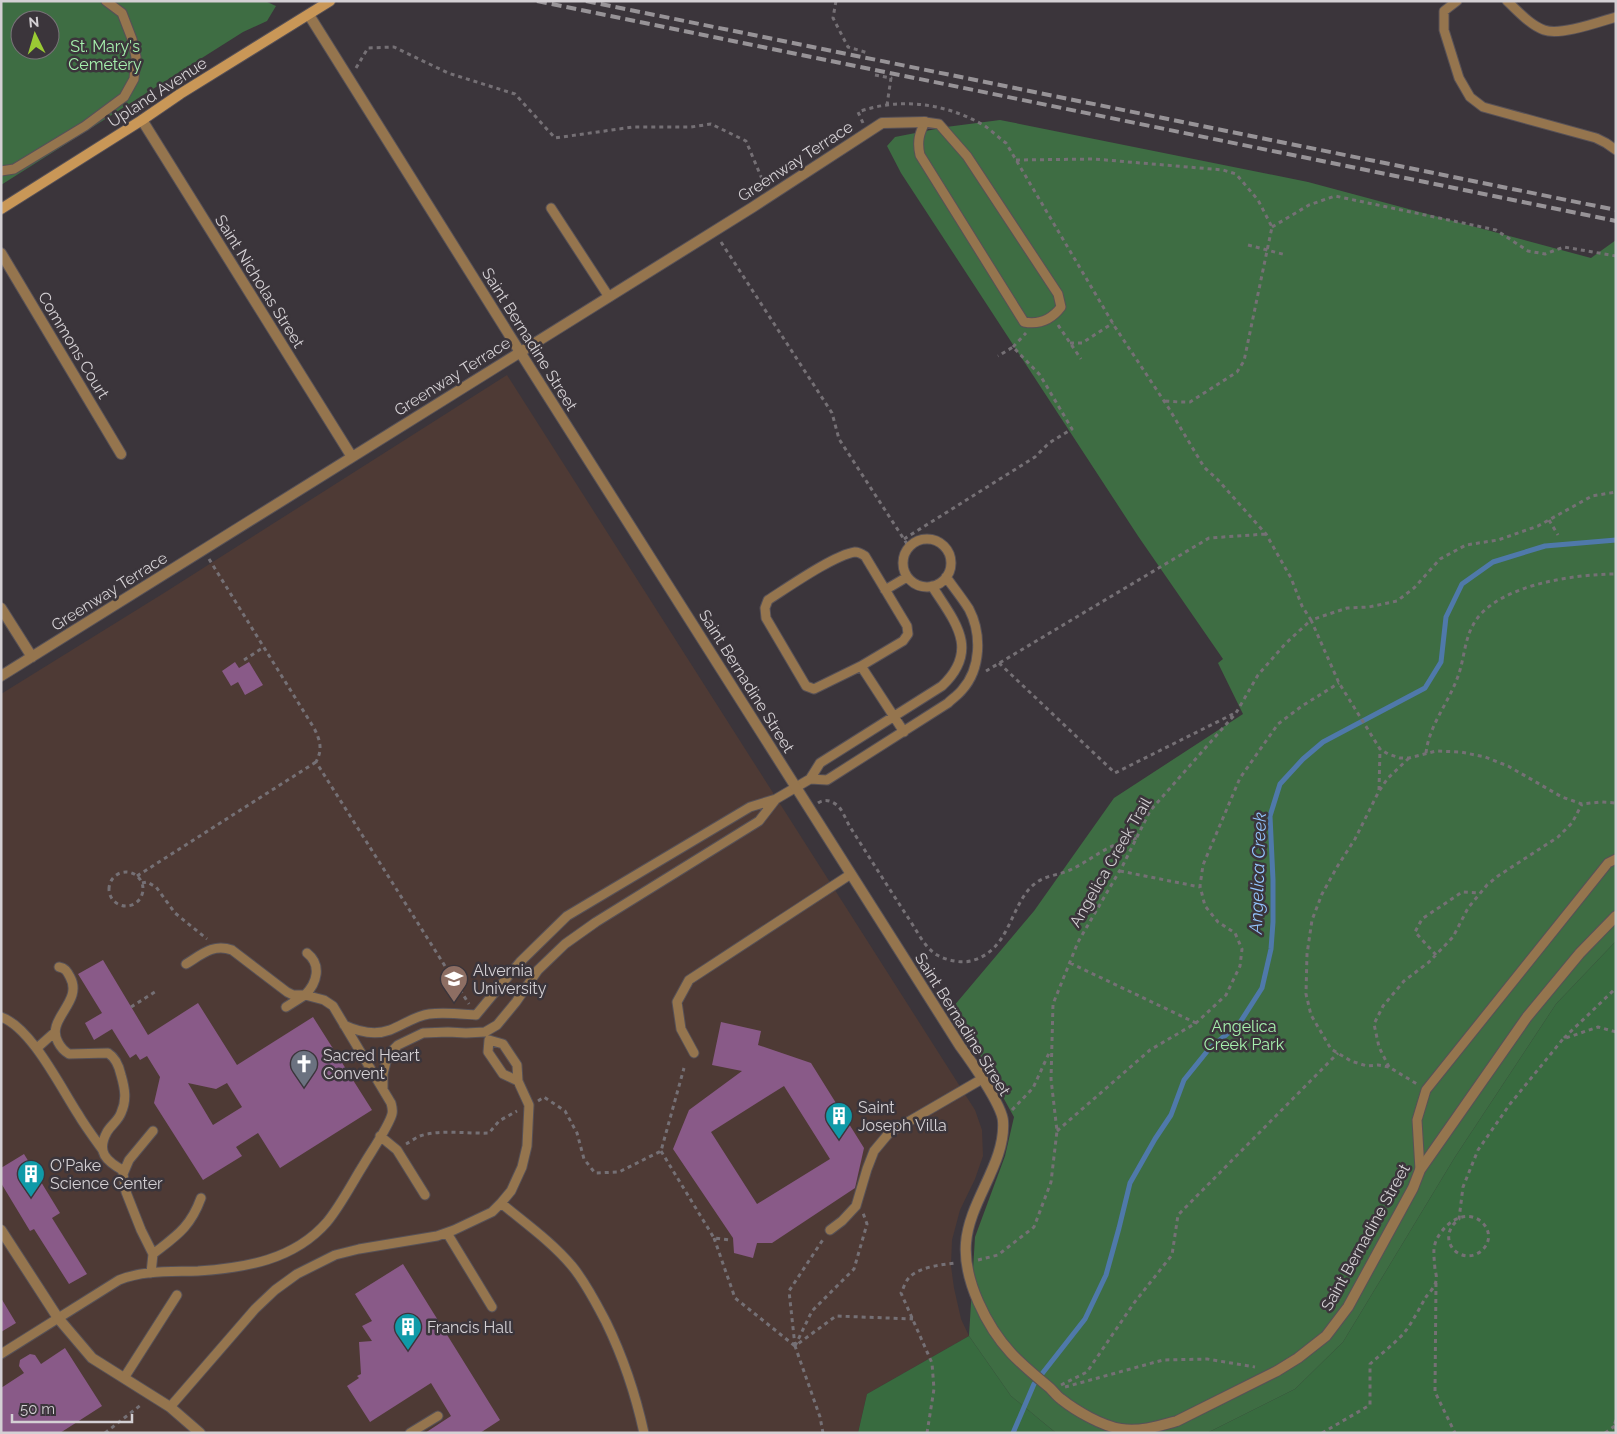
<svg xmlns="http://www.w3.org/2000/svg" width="1617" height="1434" viewBox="0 0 1617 1434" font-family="Raleway,sans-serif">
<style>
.education{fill:#4e3a35}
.green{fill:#3e6d43;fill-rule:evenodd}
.forest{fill:#386b3f}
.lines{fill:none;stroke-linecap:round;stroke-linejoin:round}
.stream{stroke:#4f79aa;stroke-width:5}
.building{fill:#895a88;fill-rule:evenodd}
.lane-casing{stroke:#575157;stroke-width:11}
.street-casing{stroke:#575157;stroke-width:12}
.secondary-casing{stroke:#575157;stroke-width:12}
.path{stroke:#757075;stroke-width:3;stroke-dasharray:4 4;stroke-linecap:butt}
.lane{stroke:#95754e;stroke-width:9}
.street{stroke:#95754e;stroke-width:10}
.secondary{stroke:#c99757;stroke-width:10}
.rail{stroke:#979397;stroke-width:4;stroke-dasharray:10 5;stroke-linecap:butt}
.labels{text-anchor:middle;stroke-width:5;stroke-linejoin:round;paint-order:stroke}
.park-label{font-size:16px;fill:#a6f1ad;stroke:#3b353b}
.street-label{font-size:16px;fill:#d4d0d4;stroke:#3b353b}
.poi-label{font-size:16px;fill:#d4d0d4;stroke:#3b353b;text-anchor:start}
.water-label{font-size:18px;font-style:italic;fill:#94c4fd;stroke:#3b353b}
</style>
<rect width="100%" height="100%" fill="#3b353b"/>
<path class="education" d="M507,375l468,735 7,20 1,26 -8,23 -15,31 -8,30 -1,26 3,22 7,31 8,17 -102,58 -9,39h-857v-739l163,-101z"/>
<path class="green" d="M1,1h264l11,5 -9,15 -24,11 -242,153zM20,20h30v30h-30z
M1000,120l308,62 283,76 25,-18v701l-60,63 -101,153 -112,185 -48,47 -88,44h-151l-45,-37 -42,-60 6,-99 30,-81 9,-39 -61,-110 81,-96 80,-113 129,-84 -25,-51 5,-4 -85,-123 -237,-363 -14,-27 8,-9 51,-10z"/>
<path class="forest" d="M1616,941v492h-409l88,-44 48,-47 112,-185 101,-153z
M969,1336l42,60 45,37h-198l9,-39z"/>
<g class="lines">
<path class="stream" d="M1013,1433l21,-49 51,-65 21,-44 13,-47 11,-45 25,-44 16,-24 13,-35 25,-31 30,-25 23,-36 9,-39 2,-27v-42l-3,-64 10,-32 23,-25 20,-17 102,-54 16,-26 5,-45 16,-33 31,-22 52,-16 71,-6"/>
</g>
<path class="building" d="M235,662l4,6 10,-6 14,23 -18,10 -7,-13 -7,4 -9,-15z
M103,960l45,75 50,-32 39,62 76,-48 59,93 -92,58 -22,-35 -22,14 6,9 -39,24 -49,-77 6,-26 -13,-21 -7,4 -4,-6 -6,4 -18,-29 -18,11 -9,-17 17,-10 -24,-39zM188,1083l28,6 11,-6 15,24 -29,18z
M721,1022l40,9 -3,14 53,18 53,85 -9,40 -83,55h-15l-4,15 -19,-5 -1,-15 -60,-89 16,-39 53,-39 -30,-6zM784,1086l46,73 -73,45 -46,-72z
M24,1154l36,59 -8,5 35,56 -18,10 -35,-55 -4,2 -29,-48v-15z
M403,1264l97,156 -20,13h-55l26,-17 -20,-33 -61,39 -23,-36 12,-8 -2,-2 4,-2 -2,-32 13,-1 -10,-15 10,-5 -17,-27z
M1,1298l15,25 -15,9z
M65,1348l37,58 -42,27h-59v-45l23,-15 -5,-7 1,-6 10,-6 5,1 6,9z"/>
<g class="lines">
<defs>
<path id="lane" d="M1457,1l-13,10v19l15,48 11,19 13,10 113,31 10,5 10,7
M1507,1c11,10 23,24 37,29 16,6 55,-8 72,-13
M925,122l14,2 28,32 91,138 3,13c-9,12 -21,18 -37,15l-104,-167c-3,-13 -1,-21 5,-33z
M1,171l13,-2 71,-43 39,-29 10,-18 2,-22 -4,-18 -10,-26 -16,-12
M551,208l58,89
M903 563a24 24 0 1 1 48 0a24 24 0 1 1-48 0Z
M932,586c22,35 49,63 10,100l-122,77 -10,16 17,1 121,-77c4,-4 10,-8 14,-13 19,-21 20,-56 7,-81 -7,-11 -15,-21 -23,-32
M885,590l22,-13
M861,666l-47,23 -8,-3 -40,-68 -1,-10 3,-8c19,-12 66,-45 87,-48 4,0 7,2 10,4l42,70 1,8 -5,7 -42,25 43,66
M776,799l34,-20
M186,964c15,-9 27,-21 46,-14l55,42 6,3h12c12,-12 17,-30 2,-42
M59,967c6,1 8,4 11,10 14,25 -25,42 -12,65 3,6 6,9 11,12l39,-1c8,5 11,13 13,22 4,14 6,25 0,38 -3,8 -10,12 -14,19 -11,20 -1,29 17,39
M1,1017c30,10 60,71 77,97 7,12 16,24 24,35
M344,1025c15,7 30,11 46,5 13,-5 25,-14 39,-16 15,-2 32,0 47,1
M37,1048l18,-16
M694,1053l-13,-24 -4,-27 12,-22 162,-106
M383,1089v-15l3,-12 4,-9 8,-8 25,-12 25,-1 18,1 19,-1 12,-7 19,-23 22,-32 27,-26 31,-22 163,-101 17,-22 -26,8 -183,109 -47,46 -44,53
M380,1136l17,14 28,45
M1420,1170l-3,-50 9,-30 182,-227 8,-4
M501,1203c24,20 51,39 71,63 14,17 24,37 34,56 18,37 29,70 38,111
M830,1230l12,-9 14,-15 11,-37 7,-18 15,-18 93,-54
M447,1233l45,74
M153,1254c23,-18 37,-26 48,-56
M151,1273l2,-19 -12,-24 -15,-38 -3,-18 6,-14 24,-29
M1,1354l118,-74c25,-10 52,-8 79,-9 47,-3 96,-11 129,-49 14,-17 25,-39 37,-58 7,-12 25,-38 28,-50 1,-4 0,-7 -1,-11l-58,-97 -9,-6 -19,-5 -19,12
M124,1378l53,-83
M170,1407l85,-98 20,-19 22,-16 38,-19 24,-6 78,-13 17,-6 38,-18 9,-9 10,-12 11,-24 5,-21 2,-41 -11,-24 -1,-16 -14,-21 -14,-4 -1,12 15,22 15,7
M410,1433l28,-17"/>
<path id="street" d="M309,15l211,337 440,694c11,15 42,59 43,75 3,42 -34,80 -37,122 -3,37 21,84 45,110 12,13 26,24 39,35 4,4 7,8 11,11 15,12 41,27 60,30 19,3 38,-3 56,-8l100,-50 21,-13 28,-22 22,-29 65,-119 7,-18 107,-153 53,-64 36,-37
M142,120l210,337
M1,253l120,201
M1,608l31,49
M1,676l752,-469 129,-84 43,-1
M1,1230l57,88 34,40 78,49 30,26"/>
<path id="secondary" d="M1,209l141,-89 38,-26 150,-93"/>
</defs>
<use href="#lane" class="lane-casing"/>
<use href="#street" class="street-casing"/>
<use href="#secondary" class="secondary-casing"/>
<path class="path" d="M836,1l-3,17 15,29 20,6
M356,68l12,-20 26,-1 54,26 67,21 40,44 78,-11h58l20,-3 35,17 19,45
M875,75l16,3 -4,27
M863,123l-5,-11c42,-15 88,-9 127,14 7,5 14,12 21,17l109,184 53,80 36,60 14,13 48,54 25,44 11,28 9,14 36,-12 22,-1 28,-6 17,-13 26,-29 26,-14 32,-5 40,-14 54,-30 24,-4
M1016,160l78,-1 129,11 13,4 22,26 14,27 -28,134 -7,11 -47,30h-11l-14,-1
M1272,227l37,-22 26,-9 161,34 32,21 17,3 19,-7 52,9
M721,242l111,171 7,26 70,108
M1248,245l38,10
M1058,325l23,34
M1070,343h12l31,-20
M1013,347l13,-14
M1549,520l9,15
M904,539l131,-82 14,-14 23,-14 -32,-54 -27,-28 -15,9
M209,559l105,169c6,12 9,21 2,34l153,242
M244,660l20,-13
M999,663l116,110 118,-59
M986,671l223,-133 57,-4
M1426,753c3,-27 21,-48 31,-74 7,-17 7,-38 16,-54 21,-40 102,-51 143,-51
M1409,758l-21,20 -9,13 -24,48 -18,28 -15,27 -10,26 -5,34 -1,40 5,21 20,34 20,12 16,5 11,-1 11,2 28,17
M1379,790l1,-41
M818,803c7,-5 15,-2 21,4 5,6 8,16 13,23 19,30 38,60 57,89 8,12 16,29 28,36 11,6 26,9 37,5 38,-12 36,-59 63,-78 10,-7 24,-7 35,-13 15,-7 28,-18 43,-24 7,-3 15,-5 22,-7
M1120,871l80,16
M109 889a17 17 0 1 1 34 0a17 17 0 1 1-34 0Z
M137,876l179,-114
M142,883l5,-1 9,5 19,26 32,26
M1436,955l-21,-23 7,-13 40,-27 18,1
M1070,963l126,60
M131,1007l27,-17
M1564,1038l52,-50
M1389,1067l-10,-20 -5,-23 9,-18 21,-25 25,-19 24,-25 15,-29 19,-23 11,-9 60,-39 14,-14 10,-19
M538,1101l6,-4 21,14 12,22 7,26 11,14 24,-1 42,-21 23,-83
M1012,1110l21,-22 17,-37
M1057,1131l93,-81 46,-27 30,-28 14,-29 2,-17 -7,-16 -17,-11 -13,-16 -5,-20 3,-21 37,-87 38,-54 24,-18 37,-23
M406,1144c4,-2 9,-6 14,-8 20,-7 47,-2 69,-3l10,-12 18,-10
M661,1151l53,87 16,2
M714,1238l21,60 60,48
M978,1260l20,-5 36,-28 17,-45 6,-51 -6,-52 2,-75 25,-62 45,-77 27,-54 86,-98 22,-38 27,-31 26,-24 28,63 41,66 8,5 12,4h9l27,-7 25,1 24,5 23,9 54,31 20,7 19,-2 15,1
M1436,1283l-1,109 20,41
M795,1346l17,-35 42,-42 13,-45 -4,-11
M795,1346l-6,-55 35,-53
M1061,1385l26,-13 47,-69 38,-48 6,-40 160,-162
M1065,1387l98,-27 44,-1 48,8
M1616,1420l-2,5 2,4
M105,1433l37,-29
M823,1433l-3,-16 -25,-71 41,-30 77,3
M927,1433l7,-44 -2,-26 -31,-70c2,-3 3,-8 5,-11 8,-15 34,-17 49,-19
M1322,1433l48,-28v-41c11,-10 24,-20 34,-31 8,-10 15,-24 22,-36 3,-4 9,-10 10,-16 1,-3 0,-8 -1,-11 -1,-17 -4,-25 7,-39 28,-35 63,2 38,21 -20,14 -46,-13 -21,-33l4,-32 15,-37 32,-46 53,-65 35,-12 18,5
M1605,1433l11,-8"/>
<use href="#lane" class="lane"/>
<use href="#street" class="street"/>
<use href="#secondary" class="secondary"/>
<path class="rail" d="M537,1l1079,220
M586,1l1030,209"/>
</g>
<defs>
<symbol id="university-pin" viewBox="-11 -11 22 30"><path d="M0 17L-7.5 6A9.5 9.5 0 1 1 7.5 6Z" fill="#8d6e63" stroke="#3b353b"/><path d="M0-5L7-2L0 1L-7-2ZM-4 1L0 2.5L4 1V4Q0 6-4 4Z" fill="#fff"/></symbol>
<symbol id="church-pin" viewBox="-11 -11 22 30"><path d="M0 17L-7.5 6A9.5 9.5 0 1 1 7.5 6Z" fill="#6b7280" stroke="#3b353b"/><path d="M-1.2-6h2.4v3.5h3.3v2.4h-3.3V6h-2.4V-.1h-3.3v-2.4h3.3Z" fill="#fff"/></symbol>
<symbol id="building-pin" viewBox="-11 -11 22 30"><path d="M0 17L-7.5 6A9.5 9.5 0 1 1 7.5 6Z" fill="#0f9aa8" stroke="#3b353b"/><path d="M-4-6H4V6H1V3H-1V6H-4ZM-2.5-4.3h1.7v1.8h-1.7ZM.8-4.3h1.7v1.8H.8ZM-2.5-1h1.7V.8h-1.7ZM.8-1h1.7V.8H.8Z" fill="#fff"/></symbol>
</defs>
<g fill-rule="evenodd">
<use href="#university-pin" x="438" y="963" width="32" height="43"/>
<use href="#church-pin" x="288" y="1048" width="32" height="43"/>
<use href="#building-pin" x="823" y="1100" width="32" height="43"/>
<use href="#building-pin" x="15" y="1158" width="32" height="43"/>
<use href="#building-pin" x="392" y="1311" width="32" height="43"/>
</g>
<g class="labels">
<g class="park-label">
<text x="105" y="52">St. Mary's<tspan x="105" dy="18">Cemetery</tspan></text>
<text x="1244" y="1032">Angelica<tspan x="1244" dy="18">Creek Park</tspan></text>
</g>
<g class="street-label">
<text transform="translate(157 92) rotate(-33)" y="6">Upland Avenue</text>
<text transform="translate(795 161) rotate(-33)" y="6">Greenway Terrace</text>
<text transform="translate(260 281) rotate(58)" y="6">Saint Nicholas Street</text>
<text transform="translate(530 339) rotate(58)" y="6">Saint Bernadine Street</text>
<text transform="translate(74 345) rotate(59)" y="6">Commons Court</text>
<text transform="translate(452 376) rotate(-32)" y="6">Greenway Terrace</text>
<text transform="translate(109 591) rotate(-32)" y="6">Greenway Terrace</text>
<text transform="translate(747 681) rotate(58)" y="6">Saint Bernadine Street</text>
<text transform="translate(1110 862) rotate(-60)" y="6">Angelica Creek Trail</text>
<text transform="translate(963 1024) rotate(58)" y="6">Saint Bernadine Street</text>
<text transform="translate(1365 1237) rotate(-61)" y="6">Saint Bernadine Street</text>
</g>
<g class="poi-label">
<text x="473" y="976">Alvernia<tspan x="473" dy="18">University</tspan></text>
<text x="323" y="1061">Sacred Heart<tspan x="323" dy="18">Convent</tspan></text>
<text x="858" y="1113">Saint<tspan x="858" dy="18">Joseph Villa</tspan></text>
<text x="50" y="1171">O'Pake<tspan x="50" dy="18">Science Center</tspan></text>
<text x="427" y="1333">Francis Hall</text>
</g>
<g class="water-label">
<text transform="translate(1258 873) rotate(-88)" y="6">Angelica Creek</text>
</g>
</g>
<rect width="1617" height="1434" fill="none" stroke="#d4d0d4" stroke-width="5"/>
<g transform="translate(35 35) rotate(355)"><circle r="24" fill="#3b353b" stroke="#787378"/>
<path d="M0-4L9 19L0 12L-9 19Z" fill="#9acb34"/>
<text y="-8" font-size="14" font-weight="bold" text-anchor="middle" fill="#d4d0d4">N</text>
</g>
<path d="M12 1414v8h120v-8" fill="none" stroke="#d4d0d4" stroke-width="2.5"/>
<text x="20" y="1414" font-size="15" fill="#d4d0d4" stroke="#3b353b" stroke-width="4" paint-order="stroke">50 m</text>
</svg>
